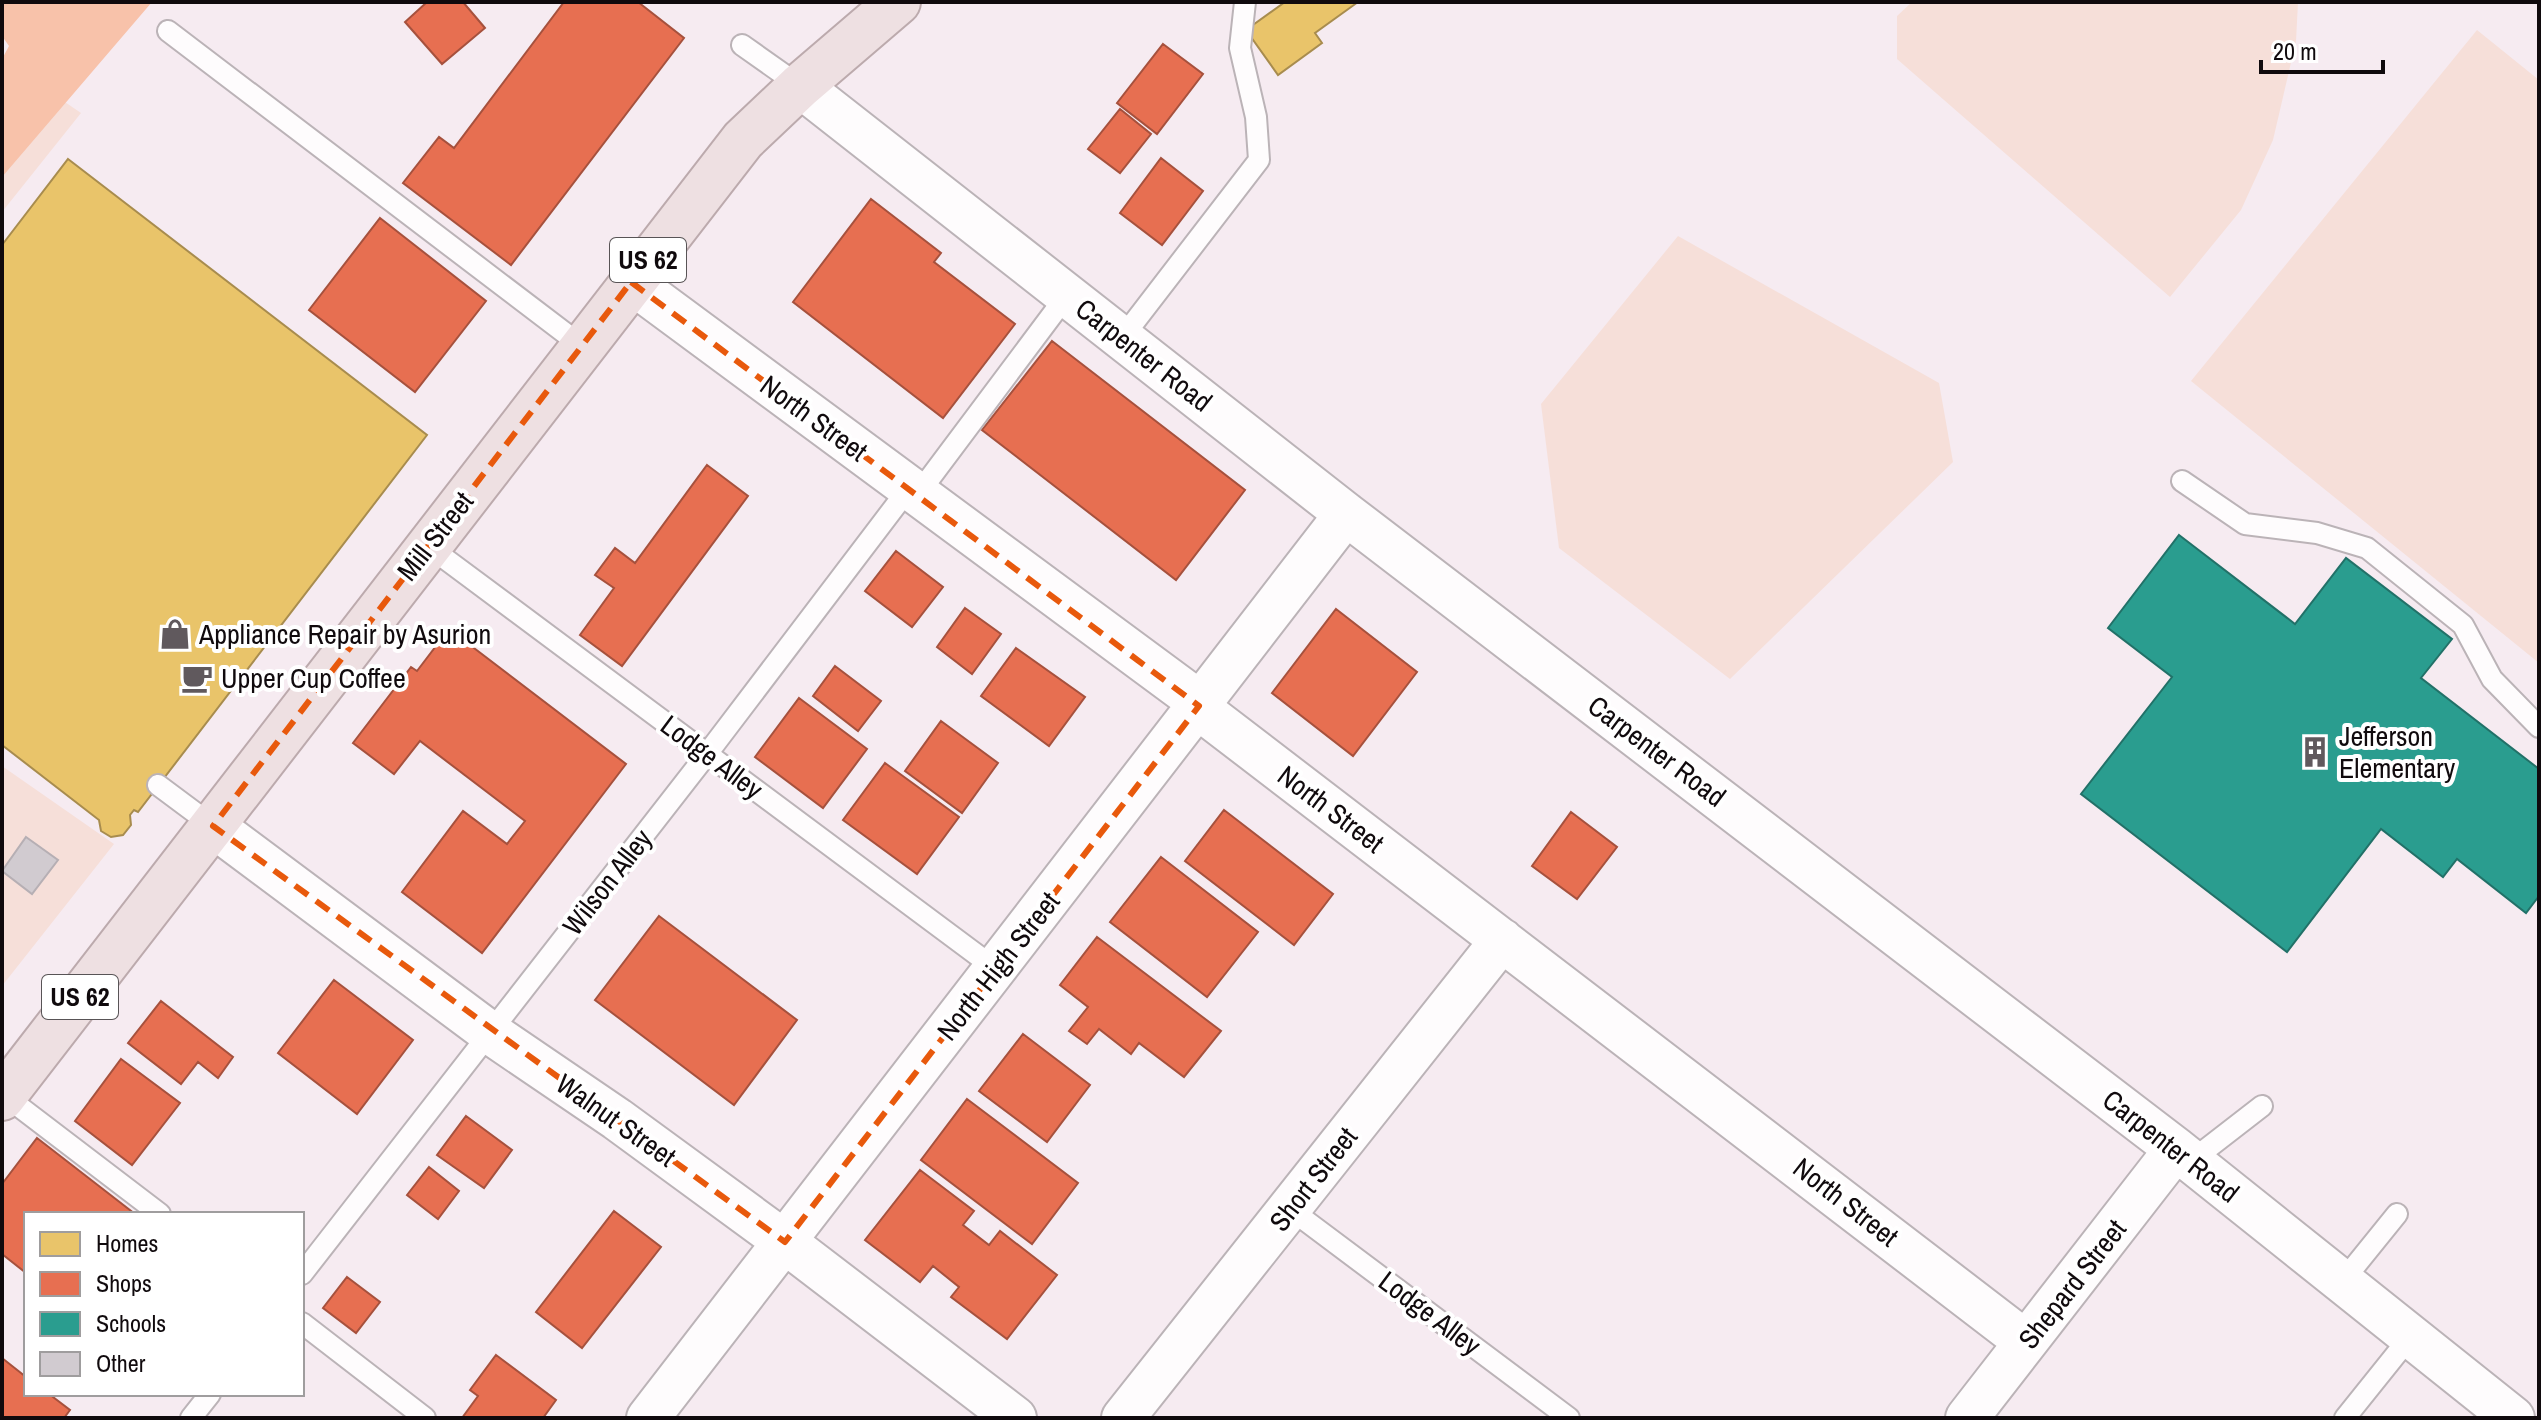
<svg xmlns="http://www.w3.org/2000/svg" width="2541" height="1420" viewBox="0 0 2541 1420" font-family="'Archivo Narrow',sans-serif">
<style>
.green{fill:#f6dfd9}
.forest{fill:#f8c2aa}
.homes{fill:#e9c46a;stroke:#a88c4e;stroke-width:2}
.shops{fill:#e76f51;stroke:#a6513d;stroke-width:2}
.schools{fill:#2a9d8f;stroke:#227168;stroke-width:2}
.building{fill:#d1cbd0;stroke:#b6afb4;stroke-width:2}
.lines{fill:none;stroke-linecap:round;stroke-linejoin:round}
.lane-casing{stroke:#bbb3b7;stroke-width:24}
.street-casing{stroke:#bbb3b7;stroke-width:46}
.highway-casing{stroke:#bcaaad;stroke-width:48}
.lane{stroke:#fefcfd;stroke-width:20}
.street{stroke:#fefcfd;stroke-width:42}
.highway{stroke:#eee0e2;stroke-width:44}
.marked{fill:none;stroke:#e8590c;stroke-width:6;stroke-dasharray:16 10;stroke-linejoin:round}
.labels{text-anchor:middle;stroke-width:8;stroke-linejoin:round;paint-order:stroke}
.shield{fill:#fff;stroke:#585456;stroke-width:2}
.shield-label{font-size:26px;font-weight:bold;fill:#100a0d}
.street-label{font-size:28px;fill:#100a0d;stroke:#fff}
.poi-label{font-size:28px;fill:#100a0d;stroke:#fff;text-anchor:start}
</style>
<rect width="100%" height="100%" fill="#f6ebf1"/>
<path class="green" d="M1912,2h386l-2,39 -23,99 -32,70 -71,87 -273,-238v-43z
M2477,30l62,50v583l-348,-282z
M2,59l79,54 -79,99z
M1678,236l261,147 14,79 -223,217 -171,-131 -18,-144z
M2,766l112,78 -112,142z"/>
<path class="forest" d="M2,2h150l-150,175v-118l7,-13 -7,-10z"/>
<path class="homes" d="M1358,2l-43,31 7,10 -44,32 -32,-45 39,-28z
M68,159l359,276 -289,377 -4,-2 -4,5 1,10 -8,10 -12,2 -10,-6 -2,-11 -97,-75v-500z"/>
<path class="shops" d="M427,2h36l22,26 -43,36 -37,-42z
M564,2h74l46,36 -173,227 -108,-82 36,-46 15,11z
M1163,44l40,30 -46,60 -40,-31z
M1120,109l31,25 -31,39 -32,-24z
M1161,158l42,33 -41,54 -42,-32z
M871,199l70,54 -7,9 81,62 -72,94 -150,-116z
M380,218l106,83 -71,91 -106,-82z
M1052,341l193,149 -69,90 -194,-150z
M707,465l41,31 -126,170 -42,-31 34,-47 -19,-13 20,-27 20,15z
M896,551l47,36 -31,40 -47,-36z
M965,608l36,26 -29,40 -35,-27z
M1336,609l81,63 -64,84 -81,-63z
M449,629l177,135 -144,189 -80,-61 61,-81 44,33 18,-23 -105,-80 -26,33 -41,-31 58,-76 6,4z
M1016,648l69,49 -36,49 -68,-50z
M835,666l46,35 -23,30 -45,-35z
M799,698l68,51 -44,59 -68,-51z
M941,721l57,42 -36,50 -57,-42z
M885,763l74,54 -42,57 -74,-54z
M1224,810l109,84 -39,51 -109,-84z
M1571,812l46,35 -40,52 -45,-33z
M1161,857l97,75 -51,65 -97,-75z
M659,916l138,104 -63,85 -139,-105z
M1097,937l124,94 -37,46 -45,-34 -8,11 -32,-25 -12,15 -18,-13 19,-24 -28,-22z
M334,980l79,60 -56,74 -79,-61z
M161,1001l72,56 -15,21 -20,-16 -17,22 -53,-41z
M1023,1034l67,51 -43,57 -68,-51z
M121,1059l59,44 -48,62 -57,-44z
M967,1099l111,84 -46,61 -111,-84z
M466,1116l46,34 -28,38 -47,-33z
M37,1138l98,76h-109v59l-24,-19v-70z
M429,1167l30,24 -21,28 -31,-24z
M920,1170l54,41 -11,14 26,20 11,-14 57,44 -50,64 -56,-42 8,-10 -26,-21 -13,16 -55,-42z
M614,1211l47,36 -79,101 -46,-36z
M347,1277l33,25 -24,31 -33,-25z
M496,1355l60,45 -13,18h-81l16,-22 -8,-6z
M2,1358l24,19v17h23l21,16 -6,8h-62z"/>
<path class="schools" d="M2179,535l116,89 51,-66 106,81 -31,39 118,91v127l-13,17 -69,-54 -14,18 -62,-48 -94,123 -206,-158 91,-117 -64,-49z"/>
<path class="building" d="M26,837l32,23 -26,34 -30,-23z"/>
<g class="lines">
<defs>
<path id="lane" d="M168,31l414,315
M742,45l58,41
M1122,338l137,-178 -3,-43 -16,-69 5,-46
M2182,481l63,43 72,9 50,15 96,77 29,54 47,48
M918,494l149,-199
M428,546l568,423
M158,785l55,41
M4,1095l156,119
M2191,1161l71,-55
M1290,1209l279,209
M302,1274l405,-520 202,-266
M2342,1282l55,-68
M302,1323l123,95
M191,1418l19,-24
M2345,1418l65,-81"/>
<path id="street" d="M800,86l546,428 830,635 337,269
M631,282l560,414 18,20 817,626
M213,826l276,206 128,87 168,123 230,176
M648,1418l698,-904
M1123,1418l379,-478
M1967,1418l209,-269"/>
<path id="highway" d="M2,1098l741,-958 57,-54 98,-84"/>
</defs>
<use href="#lane" class="lane-casing"/>
<use href="#street" class="street-casing"/>
<use href="#highway" class="highway-casing"/>
<use href="#lane" class="lane"/>
<use href="#street" class="street"/>
<use href="#highway" class="highway"/>
</g>
<path class="marked" d="M631,282l568,424 -414,536 -572,-416z"/>
<defs>
<symbol id="shop-bare" viewBox="-9 -9 18 18"><path d="M-5-2.5h2.3a2.7 3.5 0 0 1 5.4 0H5L5.5 6h-11ZM-1.5-2.5h3a1.5 2.3 0 0 0-3 0Z" fill="#60595d" stroke="#fff" stroke-width="2.5" paint-order="stroke"/></symbol>
<symbol id="cafe-bare" viewBox="-9 -9 18 18"><path d="M-5.5-4.5H6V0H3Q3 3.5 0 3.5H-2.5Q-5.5 3.5-5.5 0ZM3-3.2v2h1.7v-2ZM-6 4.5H4V6H-6Z" fill="#60595d" stroke="#fff" stroke-width="2.5" paint-order="stroke"/></symbol>
<symbol id="building-bare" viewBox="-9 -9 18 18"><path d="M-4-6H4V6H1V3H-1V6H-4ZM-2.5-4.3h1.7v1.8h-1.7ZM.8-4.3h1.7v1.8H.8ZM-2.5-1h1.7V.8h-1.7ZM.8-1h1.7V.8H.8Z" fill="#60595d" stroke="#fff" stroke-width="2.5" paint-order="stroke"/></symbol>
</defs>
<g fill-rule="evenodd">
<use href="#shop-bare" x="153" y="612" width="44" height="44"/>
<use href="#cafe-bare" x="175" y="656" width="44" height="44"/>
<use href="#building-bare" x="2293" y="730" width="44" height="44"/>
</g>
<g class="labels">
<g class="shield">
<rect x="610" y="238" width="76" height="44" rx="6"/>
<rect x="42" y="975" width="76" height="44" rx="6"/>
</g>
<g class="shield-label">
<text x="648" y="269">US 62</text>
<text x="80" y="1006">US 62</text>
</g>
<g class="street-label">
<text transform="translate(1144 355) rotate(38)" y="10">Carpenter Road</text>
<text transform="translate(814 418) rotate(36)" y="10">North Street</text>
<text transform="translate(435 536) rotate(-52)" y="10">Mill Street</text>
<text transform="translate(1657 751) rotate(37)" y="10">Carpenter Road</text>
<text transform="translate(712 757) rotate(37)" y="10">Lodge Alley</text>
<text transform="translate(1331 809) rotate(37)" y="10">North Street</text>
<text transform="translate(607 882) rotate(-52)" y="10">Wilson Alley</text>
<text transform="translate(998 966) rotate(-52)" y="10">North High Street</text>
<text transform="translate(616 1120) rotate(35)" y="10">Walnut Street</text>
<text transform="translate(2171 1146) rotate(38)" y="10">Carpenter Road</text>
<text transform="translate(1313 1179) rotate(-52)" y="10">Short Street</text>
<text transform="translate(1846 1202) rotate(38)" y="10">North Street</text>
<text transform="translate(2072 1284) rotate(-52)" y="10">Shepard Street</text>
<text transform="translate(1430 1313) rotate(37)" y="10">Lodge Alley</text>
</g>
<g class="poi-label">
<text x="199" y="644">Appliance Repair by Asurion</text>
<text x="221" y="688">Upper Cup Coffee</text>
<text x="2339" y="746">Jefferson<tspan x="2339" dy="32">Elementary</tspan></text>
</g>
</g>
<rect width="2541" height="1420" fill="none" stroke="#100a0d" stroke-width="8"/>
<rect x="24" y="1212" width="280" height="184" fill="#ffffff" stroke="#9f9d9e" stroke-width="2"/>
<rect x="40" y="1232" width="40" height="24" fill="#e9c46a" stroke="#9f9d9e" stroke-width="2"/>
<text x="96" y="1252" font-size="24" fill="#100a0d">Homes</text>
<rect x="40" y="1272" width="40" height="24" fill="#e76f51" stroke="#9f9d9e" stroke-width="2"/>
<text x="96" y="1292" font-size="24" fill="#100a0d">Shops</text>
<rect x="40" y="1312" width="40" height="24" fill="#2a9d8f" stroke="#9f9d9e" stroke-width="2"/>
<text x="96" y="1332" font-size="24" fill="#100a0d">Schools</text>
<rect x="40" y="1352" width="40" height="24" fill="#d1cbd0" stroke="#9f9d9e" stroke-width="2"/>
<text x="96" y="1372" font-size="24" fill="#100a0d">Other</text>
<path d="M2261 60v12h122v-12" fill="none" stroke="#100a0d" stroke-width="4"/>
<text x="2273" y="60" font-size="24" fill="#100a0d" stroke="#ffffff" stroke-width="6" paint-order="stroke">20 m</text>
</svg>
